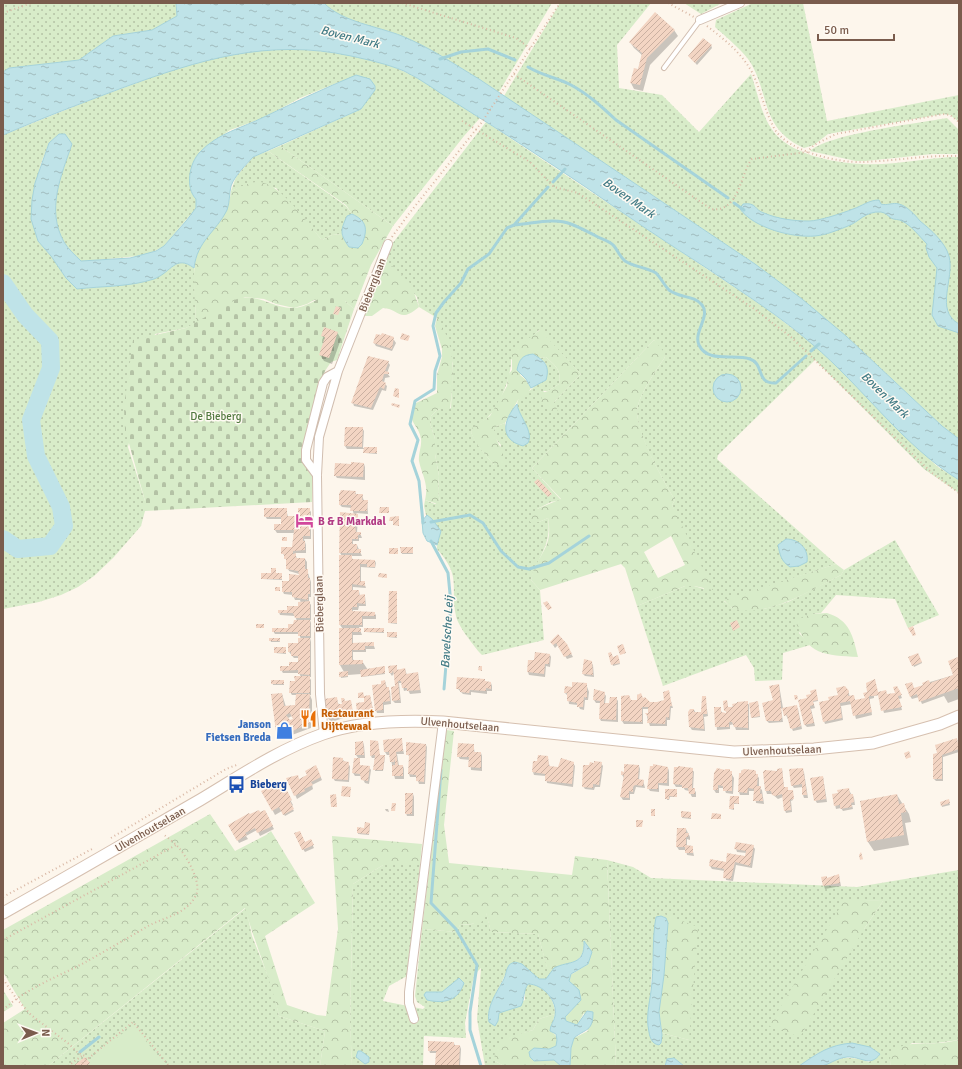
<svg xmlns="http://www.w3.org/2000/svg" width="962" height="1069" viewBox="0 0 962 1069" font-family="Signika,sans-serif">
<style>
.grass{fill:url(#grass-dots);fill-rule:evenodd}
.forest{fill:url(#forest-crowns);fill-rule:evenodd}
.cemetery{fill:url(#cemetery-stones)}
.garden{fill:#d8ecc9}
.water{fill:url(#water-ripples);stroke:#a5d3da}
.shadow{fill:#0003;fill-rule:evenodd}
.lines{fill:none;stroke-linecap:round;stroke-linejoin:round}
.stream{stroke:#a5d3da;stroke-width:3}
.river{stroke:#bfe3e8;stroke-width:18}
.building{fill:url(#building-hatch);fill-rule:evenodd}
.service-casing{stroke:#d1beb0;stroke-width:6}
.minor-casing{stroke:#d1beb0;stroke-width:10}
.secondary-casing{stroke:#d6c0b0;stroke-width:13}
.path{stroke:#d9b8a5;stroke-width:2;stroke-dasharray:1 3;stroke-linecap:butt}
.service{stroke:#fff;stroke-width:4}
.minor{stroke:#fff;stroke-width:8}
.secondary{stroke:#fff;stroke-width:11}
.labels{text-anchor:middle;stroke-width:3;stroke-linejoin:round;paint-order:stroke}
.street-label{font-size:11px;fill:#7a5c4d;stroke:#fffaf3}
.park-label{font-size:11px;fill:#537a41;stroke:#fffaf3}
.hotel-label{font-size:11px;font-weight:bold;fill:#b23c85;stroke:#fffaf3;text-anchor:start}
.food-label{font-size:11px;font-weight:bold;fill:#c56008;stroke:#fffaf3;text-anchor:start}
.shop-label{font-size:11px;font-weight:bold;fill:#366cbe;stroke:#fffaf3;text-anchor:end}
.transit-label{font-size:11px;font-weight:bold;fill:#164399;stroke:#fffaf3;text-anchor:start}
.water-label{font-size:12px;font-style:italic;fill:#437c86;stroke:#fffaf3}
</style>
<defs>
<pattern id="grass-dots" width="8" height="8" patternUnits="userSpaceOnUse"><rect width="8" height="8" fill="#d8ecc9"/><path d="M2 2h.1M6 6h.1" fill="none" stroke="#b4c2a5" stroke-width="1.8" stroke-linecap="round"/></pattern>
<pattern id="forest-crowns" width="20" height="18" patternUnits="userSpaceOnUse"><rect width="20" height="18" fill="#d8ecc9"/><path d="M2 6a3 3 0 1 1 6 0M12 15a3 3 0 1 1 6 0" fill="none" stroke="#b4c2a5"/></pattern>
<pattern id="cemetery-stones" width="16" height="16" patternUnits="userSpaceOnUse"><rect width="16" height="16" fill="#d8ecc9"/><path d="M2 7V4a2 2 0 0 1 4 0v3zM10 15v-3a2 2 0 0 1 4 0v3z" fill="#b4c2a5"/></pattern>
<pattern id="water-ripples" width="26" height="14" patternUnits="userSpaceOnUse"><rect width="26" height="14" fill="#bfe3e8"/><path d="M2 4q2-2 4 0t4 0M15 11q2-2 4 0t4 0" fill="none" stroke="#a0bbbe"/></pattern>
<pattern id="building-hatch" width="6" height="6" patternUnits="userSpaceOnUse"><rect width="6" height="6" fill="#f3d5c3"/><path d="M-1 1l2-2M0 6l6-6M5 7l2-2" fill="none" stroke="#cab0a1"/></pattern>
</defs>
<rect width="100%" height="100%" fill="#fdf6ec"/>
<path class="grass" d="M3,3h173l1,13 -25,14 -39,6 -34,24 -70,8 -6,4z
M324,3h228l-53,89c-31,-20 -63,-41 -97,-56 -25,-10 -59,-12 -78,-33z
M560,3h91l-34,42 2,43 43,7 37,37 52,-58c6,17 10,39 20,54 16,26 62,35 91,36 32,2 65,-7 97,-7v282l-17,-13 -96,-90 -91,-72 -251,-168z
M684,3h38l-21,11z
M753,3h50l24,118 132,-26v27l-9,-7 -7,-1 -115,20 -14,11 -10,3c-42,-19 -34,-49 -52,-83 -7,-13 -26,-28 -37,-38l1,-7z
M289,49c38,2 81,6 116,23 26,12 50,31 75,46l-16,18 -71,90 -113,-80 81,-37 9,-30 -31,3 -39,16 -37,20 -33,12 -31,22 -3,56 -32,38 -17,9 -59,6h-7c-6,-6 -13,-12 -17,-19 -18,-33 -3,-66 8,-98l-13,-10 -10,9 -8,20 -9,37 6,41 13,15 15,22 11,11c25,-3 54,-2 77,-11 18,-6 21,-24 40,-10l2,55 -10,5 -31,6 -27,113 17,54v10l-4,15 -28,32 -19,18 -16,11 -17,8 -22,7 -36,7v-474l90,-36 87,-32 39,-10 37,-7z
M947,118l12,12v24h-27l-66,7h-10l-46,-10c18,-17 109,-28 137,-33z
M486,122l281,187 47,36 33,30 68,71 23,21 21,13v13l-35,-24 -109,-109 -97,95 -1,4 119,105 -112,37 8,7 32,1 24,-7 53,-27 3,-5 51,-30 44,75 -31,13 -13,-29 -59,-4 -15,18 -8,1 -14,19 11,12 -27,8 -1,27 -27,1 -1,-13 -8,-13 -83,31 -26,-80 48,-20h9l10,3 -32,-84 3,-5c-12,-20 -38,-65 -38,-88 0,-15 20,-43 28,-55l-11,-17 -122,128 29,32 -10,2 -14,7 2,13 9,-4c4,27 -10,38 -17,62l9,10 4,50 -62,15 -3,-3c-7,-9 -21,-26 -23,-36 -6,-31 6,-39 -19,-67v-6l2,-4 -7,-20 -6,-4 -2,-9 1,-6 10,4 5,-3 -2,-9 1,-16 -4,-22v-15l-5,-16 1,-7 5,-5 4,-2 11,-1 2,-44 -16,-46 -18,-11 -2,-10 -32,-38 7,-15zM539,330l42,44 -27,28 -11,-11h5l11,-7c3,-13 -3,-18 -13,-27l-7,1 7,6 -13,24 -15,12 -1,4 2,10 -13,17 -1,-8 -8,3 -3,4v7l7,8 -7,20c-8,-10 -18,-20 -23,-33 4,-8 12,-9 18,-16 11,-10 23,-42 22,-56z
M268,151l78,55 6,8 -5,2 -5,18 -10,1 -10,5 -46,-52 -28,-4 -17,7 5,-14 17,-20z
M607,860l26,7 18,11 206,9 102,-17v170l-23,3h-24l-22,18 1,5h-69c16,-10 30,-10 47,-4l11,-8 -10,-7 -52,6 -19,13h-115l-10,-8 -9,5v3h-49zM845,900l38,1 -19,28zM664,914l25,126 -27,-7 -1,10 -11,-44 5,-75 6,-8 3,1z
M383,865h37l-13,111 -18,10 -6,15 40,8 2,-2 -8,-5 -2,-6 7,-67 35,3 3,-7 13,-1 13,-12 5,20 47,2 9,33 5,4 -6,8h-7l-7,-6 -24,-6c-5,17 -23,39 -19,55l9,-1 1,-8 26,-13v-12l3,-4c16,1 27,15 27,30l-16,5 -6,11 -12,4 -26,27 9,5h-19l-8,-47 4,-51 -7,7 -9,48 1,15 -42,-2 -1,30h-71l-2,-43 3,-139z
M246,908l6,28 21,53 6,27 46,15 -5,35h-272z"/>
<path class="forest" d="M280,146l113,80 -22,39 -17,44 -9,-8 -31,-1 -7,4 -13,4 -18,-4 -12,-5 -19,-2 -49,26c0,-23 -7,-59 5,-79 13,-21 27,-25 30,-53 9,-4 19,-10 29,-9 21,2 48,42 62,58l10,-5 10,-1v2l19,-17 -9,-5 -6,-9 -78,-54z
M385,259l26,25 8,23c-20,17 -19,2 -36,1l-11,8h-9z
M437,318c20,29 17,58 13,91h-10l-4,2 -5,5 -1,7 5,16v15l4,22 -1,16 2,9 -2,3 -13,-4c4,-17 -3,-24 -6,-39 -1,-7 3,-15 2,-22 -2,-15 -15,-15 -7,-35l23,-11v-18l5,-18v-8l-7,-23z
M540,330l41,44 -27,28 4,10 -9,-1 -8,-8 1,-10 6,-2 11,-7c3,-13 -3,-18 -13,-27l-7,1 -6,-4 -13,21 5,4 6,9 -4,7 -9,5 -13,23 -8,3 -3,4c1,14 13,20 9,34l-9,1c-8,-10 -19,-20 -23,-33l2,-5 17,-11 17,-30 1,-11 4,-5v-19z
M654,340l10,12 1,5c-8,12 -28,40 -28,55 1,24 26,68 38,88l-3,5 41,85 -19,-4h-9l-48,20 -12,-38 -4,-4 -81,26 -9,-10c5,-26 23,-30 17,-62l-9,4h-9v-6l7,-7 24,-10 -29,-31zM671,536l14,29 -27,13 -14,-26z
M836,564l8,6 -3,5c-28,14 -77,45 -108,33 -4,-1 -6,-5 -9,-8z
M827,613c23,7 26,23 31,44 -32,-2 -52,-1 -63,-38l18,-5z
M446,730l8,1 -10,94 5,38 123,12 3,-19 32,4 9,206h-46l1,-18 3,-10 14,-7 -4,-18 -7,12 -11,-4 -1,-4 7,-7 1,-24 -4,-5v-5l19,-12 -4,-23c1,23 -14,22 -30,27l-2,3 -5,-3 -9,-34 -47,-2 -5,-19 -5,10 -21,2 -3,7 -35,-3z
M210,814l25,37 31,-16 5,-4 44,72 -50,33 22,69 30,10 9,1 12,-87 -6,-93 90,8 -2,21h-37l-30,19 -3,136 2,46h-32l5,-35 -46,-15c-8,-37 -24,-71 -34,-108l-197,158h-45v-43l22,-14 -22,-37v-42z
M845,899l38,2 -19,28 -64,108 -31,-11z
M664,914l34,13 -9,113 -27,-7 -3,-21 9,-89 -4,-6z
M3,990l10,16 -10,6z
M555,1014l-5,17c7,4 8,7 6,15l-7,3 -7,-1 -13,4 1,5 4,4 20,-1 7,6h-57l-9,-5c-4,-25 19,-24 38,-31l6,-11z
M959,1040v26h-68c-8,-26 32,-22 46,-23 7,0 15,-2 22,-3z"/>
<path class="cemetery" d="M330,296l15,5 9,8 -17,51 -6,2 -6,9c-8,25 -26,69 -21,93l9,6 -1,32 -167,9v-10l-20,-72 -1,-21 9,-68 53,-12 51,-29c20,-6 35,8 54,9 15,1 25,-11 39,-12z"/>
<path class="garden" d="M133,1025l33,41h-84z"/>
<path class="water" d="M176,3h148c18,19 53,23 78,33 27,11 52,28 77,43l276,185 47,35 44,37 96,90 17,13v41c-57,-35 -96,-93 -147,-136 -32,-28 -69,-51 -104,-75 -41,-26 -81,-53 -121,-81 -43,-29 -86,-57 -131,-85 -17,-10 -33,-23 -52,-32 -17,-7 -35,-11 -53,-15 -83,-18 -152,4 -229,32 -40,15 -80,30 -119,47v-63l6,-4 70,-8 34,-24 39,-6 25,-14z
M356,75l14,4 5,7v4l-14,19 -108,48c-7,8 -18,18 -22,29 -2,8 -1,16 -4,24 -11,22 -30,31 -33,58 -19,-14 -22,4 -40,11 -24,8 -52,7 -77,10l-11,-11 -15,-22 -13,-15 -7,-22 1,-19 3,-17 14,-40 10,-9h6l7,10c-11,32 -26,66 -8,98 4,7 11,13 17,19l49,-3 26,-7 8,-5 22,-25 10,-13v-9c-11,-11 -7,-36 4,-47 18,-19 42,-24 64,-35 31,-15 61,-29 92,-42z
M879,200l2,4c6,2 12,-2 18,0 8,2 16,11 21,17 11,9 25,21 29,35 6,23 -15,54 10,68v9l-21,-7 -6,-11 5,-47 -8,-11 -3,-9 1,-4c-8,-8 -15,-18 -25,-23 -3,-2 -8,-1 -11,-3 -4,-3 -5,-5 -10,-6 -16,-1 -22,10 -33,14 -10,4 -22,9 -33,10 -23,2 -61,-8 -75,-27l3,-5c14,-2 11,6 21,9 14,6 30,8 45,8 10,0 34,-8 44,-12 9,-3 16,-9 26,-9z
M352,214c15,7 16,15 10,30l-4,4 -9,-1c-9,-13 -9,-16 -2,-31z
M533,354c12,7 17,12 13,26l-15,8 -5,-9 -9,-9c2,-10 5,-15 16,-16z
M713 388a14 14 0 1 1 28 0a14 14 0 1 1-28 0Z
M517,404c2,13 17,27 11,39l-5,3c-25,-7 -19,-27 -6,-42z
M427,515l5,4 9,12 -4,14 -10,-4 -4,-8 -1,-12z
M786,539c13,0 23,10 21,23l-8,4 -9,1c-9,-6 -10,-12 -12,-22z
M661,916l5,2 2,5 -4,52 -5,37 3,23 -1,8 -2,2c-7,-1 -9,-7 -10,-13 -4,-17 2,-34 3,-50 2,-22 0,-43 4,-65z
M584,941l8,11 -4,12 -17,10 -2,7 10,9 2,10 -16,17 1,4 11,4 10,-14 6,1c0,20 -7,16 -19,26l-3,10 -1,18h-9l-7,-6 -20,1 -4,-4 -1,-5 5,-4 15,1 7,-3 1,-6 -1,-6 -6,-3c0,-6 4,-9 5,-15 3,-15 -12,-32 -27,-32 -5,7 -3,14 -7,22l-22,7 -1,8 -3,5 -6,-4c-3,-15 8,-30 15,-43 2,-4 2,-9 4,-12 1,-3 4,-4 7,-5l7,2 17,15h7l8,-11c15,-8 31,-1 30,-27z
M459,978l5,5c-6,18 -20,21 -37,17l-3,-5 2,-3h16z
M852,1043l18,4 10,7c-10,14 -19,2 -33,3 -11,1 -18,8 -26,9 -7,1 -15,0 -22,0 19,-13 30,-21 53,-23z
M358,1051h3l8,6v5l-4,2 -9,-7z
M674,1058l10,8h-19l2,-7z"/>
<path class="shadow" d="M674,30l4,6 -28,29 -7,26 -9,-2 -3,-6 7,-13 4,-15 -8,-7 -4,-6z
M711,45l1,3 -15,17 -8,-9z
M337,332l4,7 -9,25 -8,-3 -4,-6 5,-14 -3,-5z
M382,334l12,6 2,3 -4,8 -16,-5 -2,-3z
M388,362l2,3 -3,8 3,4 -5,1 -1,5 3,3 -1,5 -4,-1 -9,20 -19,-4 -1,-3z
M362,428l2,3 -1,17h14v6l-12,-1 -1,-4h-17l-2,-3z
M336,464h28l1,3v13l-28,-2 -2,-3z
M355,492l2,3h5l2,6h3l1,13 -12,-1 2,3 -1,17h3l2,5h-3v3h-6v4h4l5,11h-11l2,4 22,1 1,2 -1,5 -14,-1v15h3l2,6 -13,-1v4h6l1,5h5l1,10h-7l-1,4h-5v2l21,1 2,2v4h-13v8h-4l3,8h-9v9l20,-1 2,6h-9v3h-13v7l1,2h8l6,9 17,-1v5l-23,3 -1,-3 -13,1v2l-7,1 -1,-5 4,-1 -4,-7v-36h3l-3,-4 2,-69 -2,-3 14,-38 -2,-7 -10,-1 -2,-2z
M286,509l2,8h9l12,-8 2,3v27h-7l2,6v8h-11l2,6h8l2,3v8l4,12v15h-2v5l2,3v15h-1l1,3v15h-1l1,4v35h-2l2,3v15h-1l2,5v16l4,10 -24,9 1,2 -8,3 -8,-9 5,-37 4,13 10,-2 1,-10h-5l-2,-3 6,-10 5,-5 -2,-4h-16l-2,-3 18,-7v-5h-5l-5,-6 10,-8 2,-5 -2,-5h-24l-2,-3 16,-2 8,-8 -2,-5 -15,-1 -1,-3 20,-5 2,-4 -1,-3h-5l-2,-5 -9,-1 -1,-2 7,-10 10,-6 -1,-2 -10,-3 -4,-15 -3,-3 11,-5 2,-15h-18l-2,-3 7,-5v-6h-15l-2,-3zM292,716l2,4 -12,1z
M401,548h11l1,6h-11z
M272,574l10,1v5l-20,-1z
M390,592l7,1v31l-8,-1z
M384,629v4l-19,-1z
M396,633l1,5 -9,-1z
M558,635l10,13 5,9 -6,2 -9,-14 -3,3 -2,-3z
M270,639h9l1,3h-9z
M286,648v6l-11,-1z
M609,653l3,5 6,-1 2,7 -7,2z
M918,654l4,9 -8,4 -4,-10z
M550,655l1,2 -1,10 -4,-1 -1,11 -16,-2 -1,-3z
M957,658l2,3v38l-11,4 -4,-7 -22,8 -3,-7 -7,2 -2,-3 4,-7 10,-3 -1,-2 31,-9z
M591,662l2,3 1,12 -9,-1 -2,-2z
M396,667l2,4 7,-2 2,6 11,-1 3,19 -11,1 -2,-4 -4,1 -2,-8h-3l2,20h-6l-2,-2 3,-14 -2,-14 -2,3 -2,-3z
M874,680l3,13 10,2 9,-1 1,-7 5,11 -3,1 3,11 -18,3 -5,-18 -5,1v2l-4,1v4l2,12 -16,4 -4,-15 -11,2 2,14 -18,4 -1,-3 6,-20 18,-10 2,6 5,2v2l11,-2 5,-18z
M272,681h12v4h-11z
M385,681l2,7 3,3 1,13 -7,1v8h-7l-1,-3z
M485,682l6,1 1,3v5h-5v3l-16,-2v3l-8,-1 -6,-6z
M586,684l3,8 -1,8h-3l-1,10 -4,-1 -2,-4 -9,-1 -1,-8 -3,-3 8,-5z
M779,685l4,23 -2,1 2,13 -14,1 -2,-2z
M816,692l2,9 -5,1 2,6 -4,1 4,17 -8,1 -2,-2 3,-27z
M604,693l2,3 -1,8h5l6,-6 2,3v21l-17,-1 -1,-2 1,-16h-5l-2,-3z
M370,696l4,18 -15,2 -1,-3 7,-10v-5h-6z
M705,697l3,19 -4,1 1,14 -13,-1 -2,-3 4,-17 2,3h6z
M336,698l3,7 11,-4 3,15h-3l-19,6 -3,-4 -3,-18z
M643,699l6,4 22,-1 2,6h-2l-1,12h-3v6h-17l-3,-9 2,-8h-6v15h-19l-2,-3 9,-20z
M727,701l1,7 19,-6 2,3v25h-13l-2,-6 -4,1v4l-13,1 -2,-22h5l2,5 5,1 -2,-4z
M758,703l2,14 -8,1v-1z
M783,708l15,1 4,20 -9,2z
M401,739l3,15h-7l2,12h4l1,3v10h-9l-5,-24h-3l-2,-3 -1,-12z
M957,740l2,12 -16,5v24h-7l-2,-2 4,-26z
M356,742h7l1,3 1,13h-6l1,8 9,1 2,3 -2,14 -4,-1 -4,-7h-6l-2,-3 6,-14 -3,-4z
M378,742l1,14 6,1 -2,14h-8v-13h-3l-1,-2z
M426,745l1,2 -2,37h-6l-2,-7h-7l-1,-3 1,-17 -3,-3z
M473,745l1,12 1,-9v5h6l1,3v15l-11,-1 -1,-10 -10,-1 -2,-3z
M547,757l3,10 9,1 14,-5 2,3 -2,21 -26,-4 -1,-7 -12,-1 -1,-3 1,-10h4z
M342,759l8,7 -1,16 -14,-1 -2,-3z
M601,763l2,3 -3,21h-5l-1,3 -9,-1 -2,-3 7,-20z
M639,766l1,3 -1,11h4l2,8 -9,-1 -2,7h-4v6h-7l-2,-3 3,-19 -2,-3z
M668,768l1,3v15l-10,-1v7l-9,-1 -2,-3z
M317,769l5,11 -10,5 1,4 -16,10 -9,-20 11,1z
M692,769l2,3 -1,17 3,3v5h-4l-3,-6 -4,-1 -2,-3h-7l-2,-3z
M782,769l2,19 9,4v8l-2,1 1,11 -6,1 -1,-3 -2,-13 -5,2 -6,-5h-5l-1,-3 12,-19z
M802,769l2,3 4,26h-4l-1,-3v-8l-9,1 -2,-3z
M729,770l5,8 -1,16 -7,-1 -2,-5h-5v5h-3l-2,-3 10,-18z
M755,772l4,6v9l3,3 2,14 -8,-1 -1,-12h-6v4h-9l-1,-3z
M823,777l4,25 -10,1 -2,-3z
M281,783l12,22 -2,1 3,5 -9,5 -3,-5 -7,4 -12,-23z
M848,789l6,9 1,7h-3l1,4 -10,2 -2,-3 -5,1 -3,-14z
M666,790l11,1v6h-7l-1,3h-2z
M413,794l1,3v19h-7l-1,-3z
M897,795l12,19 2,8 -6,1 4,22 -35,6 -6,-9z
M731,797l8,1v6h-5v6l-4,-1z
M948,800l2,5 -8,2 -1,-4z
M385,809h3l1,3 -3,-1z
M264,812l10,17 -14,7 -3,-6 -11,6 2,3 -9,4 -9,-18z
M682,812l9,1v6l-9,-1z
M370,824l-1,11 -11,-1v-1z
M686,829l4,8v3l-3,-1v7l5,1 2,9 -7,-1 -1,-5h-7l-2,-3z
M310,840l4,8 -9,4 -2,-3 2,-6z
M753,846l2,3 -3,19 -16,-3 -3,16 -7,-1 -1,-9 -13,-2 -2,-3 1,-6 16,3 19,-5 1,-5 -10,-1 -1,-3z
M839,876l2,10 -16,3 -1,-3 3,-7z
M454,1043l1,3h5l1,3 -1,17h-24v-13h-6l-1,-3z"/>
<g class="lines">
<path class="stream" d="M440,59l21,-7 27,-3 27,11
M528,67c15,9 30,11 43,18 17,9 31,22 45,35l112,78
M553,182l12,-13
M734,203l10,7
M514,225c18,-1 40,-8 57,-1 8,3 17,8 25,12 5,3 14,5 18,10 4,5 6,11 11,15 9,6 21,6 31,12 5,5 8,12 13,17 10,8 25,5 33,15 9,11 -9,27 -3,40 9,19 36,8 51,14 15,5 5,25 26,24l30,-27
M811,351l8,-7
M431,522l39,-7 13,8 18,28 17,16 11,2 20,-6 40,-27
M423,523l-4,-42 -7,-20 6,-21 -8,-16 5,-23 19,-12 1,-18 5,-15 -7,-30 3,-13 8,-11 17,-19 7,-14 21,-15 18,-26 7,-3 34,-38
M431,541l17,32 3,31 -7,85
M441,770l-10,133 25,26 21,36 -7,47v18l11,36
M80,1052l19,-15"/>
<path class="river" d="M3,283l22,32 25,26 1,27 -20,52 5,36 25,51 3,19 -14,20 -32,3 -15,-10"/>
</g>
<path class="building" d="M655,12l20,18 -28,28 -7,27 -10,-2 4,-15 4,1 4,-16 -13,-11z
M703,38l9,7 -17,18 -7,-7z
M336,306l5,2 -3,7 -5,-1z
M324,327l14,5 -9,26 -10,-3 6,-18 -4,-1z
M382,333l12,4 -2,12 -19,-6 3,-9 5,1z
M402,333l8,3 -2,5 -8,-2z
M368,356l21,5 -4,10 4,1v2h-5l-2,7 4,2 -2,6 -4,-2 -9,21 -20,-5z
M395,388l4,1v9l-6,-2z
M392,403l8,2 -1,3 -8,-3z
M345,427h18l-1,20 -18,-1z
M364,447h13v6h-14z
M351,462l13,1 -1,14 -29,-1 1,-13 16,1z
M538,479l14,15 -4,3 -14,-15z
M341,490l15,1 -1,3h8l-1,6h6l-1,11h-17l1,-6h-12v-11z
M380,507h9v6h-10z
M264,508h23v8h9v-2h2v-6h12v28h-7v5h2v9l-12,1v3l3,-1v5h9v11h3v9h2v16h-2v6l-16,-3v-5h-10v-11h7v-7l10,1 -1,-4 -12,-2v-10h-2v-5h-3v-7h11l2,-17h-20v-6h7v-7h-17z
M340,512l18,2v12h-3l1,6h5v3h-3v4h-6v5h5v5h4v4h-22z
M399,516v10l-6,-1v-4h-4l1,-4z
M282,537h5v4h-5z
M400,547h13v6h-12z
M389,548h9v6h-9z
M339,555h13v4l23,1v7h-8v-3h-7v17h5v5l-13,-2v6h7v5l6,-1v10l-8,-1v4h-5v4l23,1v4h-13v9h-23z
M271,568h5v5h6v6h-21v-6h10z
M379,573l8,1v4l-9,-1z
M275,587h5v4h-5z
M389,591h8v32h-9z
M310,601v17h-15l-2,-5h-15v-3h9v-4h11v-4z
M547,601l5,7 -4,2 -5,-7z
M294,620h16v16h-12v-4h-26v-4h16v-4h5z
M737,620l3,7 -7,4 -3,-8z
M256,624h8v4h-8z
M913,626l3,9 -3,1 -5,-8z
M339,628h22v4h-9v11l22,-1v4h-9v4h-13v10h11v4l-24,1z
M364,628h20v4h-20z
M387,632h10v5h-10z
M558,634l9,10 5,10 -8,3 -8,-14 -3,2 -3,-3z
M269,638h11v3h-11z
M298,638h12v37l-12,-1v-4l-18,1v-5h9v-4h9v-6h-7v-4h-3v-9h10z
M623,644l3,9 -6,2 -3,-9z
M274,647h12v6h-12z
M535,652l15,2 -1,10h-4l-1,10 -17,-2 1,-12h6z
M611,652l2,5 5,-2 2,8 -9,2 -3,-12z
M918,653l4,9 -10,4 -4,-9z
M958,657l1,31 -40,14 -2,-8 -7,3 -5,-13 7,-2 2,6 9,-3 -1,-2 7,-3 1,3 23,-8 -5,-14z
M584,659l8,2 1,14 -11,-1z
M397,665v5l8,-2 1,6 12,-2 2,18 -13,1v-3h-5l-1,-7h-3l2,19 -8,1 -1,-14 4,-1 -1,-10 -1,-6 -1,3h-3l-1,-7z
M385,666v7l-24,4 -1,-7z
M479,666h3v5l-4,-1z
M348,671v5l-9,1v-5z
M294,676h16v17h-21l1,-12h5z
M457,677l28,2v2l6,1v7l-5,-1v3l-16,-1 -1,3 -9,-1v-3h-4z
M875,679l3,13 8,-2 1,4 8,-1 -2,-6 4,-1 5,9 -4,1 4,11 -21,4 -3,-16 -5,1h-4v3l3,13 -19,4 -3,-15 -10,2 2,15 -19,4 -4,-20 10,-2 -1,-3 10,-2 -2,-7 9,-2 4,5 -1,5 6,-1 1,5 10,-2 -2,-5 4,-1 -1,-9z
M271,680h13v4h-13z
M385,680l1,7h3l1,14 -7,1v8l-8,1 -3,-26 9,-1v-3z
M572,682l15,1v15l-3,-1 -1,10h-6v-4l-10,-2v-8h-3l1,-7 7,1z
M779,684l3,34 -2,3h-14l-4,-18 11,-3 -4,-14z
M594,689l11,3 -1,11h5l1,-6h7l-1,23 -17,-1 1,-18 -7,-1z
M816,689l2,11 -5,1 1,4 -4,1 4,17 -10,2 -6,-25 9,-2 -1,-3 5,-1 -1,-3z
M669,690l3,16h-2l-1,12 -3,-1 -1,7 -18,-1 1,-6 -3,-4h3v-6h-6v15l-21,-1v-25l8,-1 2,5h6v-5l4,-2 2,5 2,-1 5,5h7l7,-2 -1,-8z
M363,692l1,4 6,-1 3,16 -16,2 -1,-10 8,-1v-4h-6v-5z
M282,693l2,13 11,-1 1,-11h14l-1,17 5,10 -32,15 -2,-5 -4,1 -5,-38zM290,713l3,6 -3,1 -4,-5z
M794,695h3l1,4 -3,1z
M702,696h4l1,18h-4l1,15 -15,-2 -1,-15 2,-3h4v3h7z
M337,697l1,7h4l-1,-6h3l1,3 6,-1 2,12 -1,2 -4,-1 -21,5 -3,-19z
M727,700l1,7h5l-1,-3 5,-1v-1l11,-1v27l-14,-1 -2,-5h-3v5h-14l-1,-20h7v5l5,1v-2h-2l-1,-10z
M758,701l2,15 -9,2 -2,-15z
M797,705l4,21 -9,3 -2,-1 -3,-13 -3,1 -2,-8z
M402,738l1,13 -7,1 2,13h5v11h-11v-11h3v-6l-1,3h-4l-1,-10h-5l-1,-12z
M957,738l2,11 -17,6v24h-9v-25l4,-1 -2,-8z
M370,740l8,1 2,14h5l-2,15h-10l2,-15 -5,1z
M363,741l1,14h-9v-13z
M406,742l20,2 -2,38 -8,-1v-6l-8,-1 1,-19h-3z
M458,743l16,1v8h7v16l-13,-1 1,-10h-12z
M909,751l2,6 -5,2 -2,-6z
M538,755l10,1 1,10 9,1 3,-9 13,4 -2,22 -27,-3v-7l-13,-2 1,-11h4z
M333,757l10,1v3l6,1 -1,18 -16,-1z
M354,758h6v7l10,1 -2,15 -7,-1 -1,-6 -8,-1z
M594,761l8,1 -3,23 -6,-1v4l-11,-1 1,-22h6l1,-3 4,1z
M624,764l15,1 -1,14 6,1 -1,6 -8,-1 -2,2v5l-4,-1v7l-9,-1 4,-22h-3v-4l3,1z
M653,764l15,3 -1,16h-9v6h-11l3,-23h3z
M316,765l5,12 -10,5 2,3 -9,4 1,2 -11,5 -8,-18 12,-3 1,4 8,-4 -2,-4z
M678,766l15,2 -1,20h3v6h-6l-1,-6h-6v-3l-9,-1 1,-17h4z
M717,768l8,2v-1h5v2h2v20h-9v-5l-5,-1v5h-5l1,-17z
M782,768l2,19h4v3h5l1,9 -4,1 1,10 -7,1 -2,-17 -6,2 -4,-1 -1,-4h-6l-2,-19 2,-2 12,1v-2z
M803,768l4,27h-5v-11l-11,2 -2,-17z
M744,769l10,1 2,1v3h2l-1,12h4l-1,7 2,1 1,7h-10l1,-12 -6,-1 -1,5 -9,-1 1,-19h2v-2z
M823,776l3,23 -12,2 -4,-23z
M282,781l10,19 -2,1 4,8 -11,6 -4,-8 -7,4 -11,-20z
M342,786l9,1 -1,10 -9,-1z
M849,788l1,6h3l1,8 -3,1 1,4 -12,2v-4l-6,1 -2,-12 6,-1 -1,-3z
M665,789h12v8l-8,-1v3h-4z
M405,793h8l-1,21h-7z
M336,794l1,13h-6l-1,-12z
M897,794l2,10 5,-1 2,9 -5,1 3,22 -37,7 -7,-41z
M730,796h9v8l-5,-1v6h-5z
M949,799l1,4 -9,3 -1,-4z
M392,803h4l-1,8h-4z
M651,809h4v7h-4z
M259,810l1,2 5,-2 8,16 -16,7 -2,-5 -10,5 2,2 -10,6 -9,-16 21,-12 1,1z
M681,811l10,1v6l-10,-1z
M712,813l9,1v5h-10z
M636,820h7l-1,7h-6z
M365,822l5,1 -1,11 -12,-1v-6l7,1z
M677,828h9v5h3l-1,4h-2v8l7,1v7h-8v-6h-9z
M300,831l5,11 6,-3 3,6 -12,5 -8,-17z
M736,842l18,3 -4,21 -15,-4 -4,17 -8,-1 1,-9 -15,-3 1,-7 16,3 1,-9 18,3 1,-5 -12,-2z
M861,852l2,7 -3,1 -1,-5z
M839,874l1,9 -17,3 -2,-9 6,-1v2z
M428,1041l26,1v3h6l-1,21h-24l1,-15h-8z
M85,1057l5,6 -3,3h-14z"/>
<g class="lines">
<defs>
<path id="service" d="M664,68l36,-48"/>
<path id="minor" d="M700,20l40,-17
M317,475l-11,-15v-10l17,-67 4,-6 11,-6
M324,734l-4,-40 -3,-219 2,-38 19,-66 50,-127
M414,1019l-5,-16v-11l34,-270"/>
<path id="secondary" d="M3,913c66,-37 131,-75 197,-113 40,-24 78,-50 123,-66 37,-13 80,-14 120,-12l291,30 80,-3 59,-6 67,-19 19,-8"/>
</defs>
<use href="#service" class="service-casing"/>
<use href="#minor" class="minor-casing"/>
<use href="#secondary" class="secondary-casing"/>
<path class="path" d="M402,3l114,35 15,11
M668,3l26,14
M3,13l29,-10
M707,26c18,14 35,27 46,48 8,18 12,37 21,54 12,23 64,35 88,34 32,-1 64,-7 97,-6
M514,74l197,135c29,4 29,-36 41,-50l55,-7 7,-7 22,-11 107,-20 7,1 9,7
M462,121l68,41 24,25 24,6 175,115 38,29 141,136 27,20
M392,237l16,-22 74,-93 78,-119
M111,838l115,-69 13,-5
M3,897l89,-48
M3,940l173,-95
M3,979l13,19 15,17 38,29 9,9 7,3 1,4
M3,1010c22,-21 52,-32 79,-46 22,-12 44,-25 66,-38 17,-9 39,-12 48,-31 6,-12 -9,-38 -17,-47 -4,-5 -11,-10 -16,-14
M68,1066l15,-11
M79,1066l54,-44 36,44"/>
<use href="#service" class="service"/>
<use href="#minor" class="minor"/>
<use href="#secondary" class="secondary"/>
</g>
<defs>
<symbol id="hotel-bare" viewBox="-9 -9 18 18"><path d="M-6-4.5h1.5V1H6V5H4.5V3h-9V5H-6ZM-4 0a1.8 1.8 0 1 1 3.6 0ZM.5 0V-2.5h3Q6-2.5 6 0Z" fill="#d1479c" stroke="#fffaf3" stroke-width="2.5" paint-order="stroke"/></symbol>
<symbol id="restaurant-bare" viewBox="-9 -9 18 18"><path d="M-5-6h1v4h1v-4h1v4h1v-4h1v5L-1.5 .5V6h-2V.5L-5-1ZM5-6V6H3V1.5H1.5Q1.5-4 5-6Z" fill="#e8710a" stroke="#fffaf3" stroke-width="2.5" paint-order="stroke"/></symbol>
<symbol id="shop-bare" viewBox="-9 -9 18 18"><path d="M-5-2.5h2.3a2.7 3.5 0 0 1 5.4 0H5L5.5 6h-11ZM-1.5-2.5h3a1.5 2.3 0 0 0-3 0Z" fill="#3f7fe0" stroke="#fffaf3" stroke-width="2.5" paint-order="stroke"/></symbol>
<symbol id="bus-bare" viewBox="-9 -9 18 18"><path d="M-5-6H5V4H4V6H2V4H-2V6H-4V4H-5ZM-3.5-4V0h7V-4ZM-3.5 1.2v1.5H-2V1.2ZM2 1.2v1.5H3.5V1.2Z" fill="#1a4fb4" stroke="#fffaf3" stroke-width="2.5" paint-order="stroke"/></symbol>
</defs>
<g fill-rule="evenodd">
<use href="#hotel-bare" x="292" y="508" width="25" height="25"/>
<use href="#restaurant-bare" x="296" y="706" width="25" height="25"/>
<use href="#shop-bare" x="272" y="718" width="25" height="25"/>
<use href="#bus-bare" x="224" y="772" width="25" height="25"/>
</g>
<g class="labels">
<g class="street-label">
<text transform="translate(372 285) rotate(-69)" y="4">Bieberglaan</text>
<text transform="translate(319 604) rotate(-91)" y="4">Bieberglaan</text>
<text transform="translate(460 724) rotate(5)" y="4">Ulvenhoutselaan</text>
<text transform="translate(782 750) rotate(-2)" y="4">Ulvenhoutselaan</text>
<text transform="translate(150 829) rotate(-30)" y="4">Ulvenhoutselaan</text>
</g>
<g class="park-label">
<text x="216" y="420">De Bieberg</text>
</g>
<g class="hotel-label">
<text x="318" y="525">B &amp; B Markdal</text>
</g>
<g class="food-label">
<text x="321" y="717">Restaurant<tspan x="321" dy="13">Uijttewaal</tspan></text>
</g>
<g class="shop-label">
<text x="271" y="728">Janson<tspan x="271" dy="13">Fietsen Breda</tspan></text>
</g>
<g class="transit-label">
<text x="250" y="788">Bieberg</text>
</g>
<g class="water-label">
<text transform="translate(350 37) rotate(14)" y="4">Boven Mark</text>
<text transform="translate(629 198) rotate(35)" y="4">Boven Mark</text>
<text transform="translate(885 395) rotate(44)" y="4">Boven Mark</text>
<text transform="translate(447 632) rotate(-87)" y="4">Bavelsche Leij</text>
</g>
</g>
<rect width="962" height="1069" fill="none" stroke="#7a5c4d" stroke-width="8"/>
<g transform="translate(36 1033) rotate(89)" stroke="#fffaf3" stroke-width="3" paint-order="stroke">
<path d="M0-3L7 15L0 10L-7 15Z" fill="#7a5c4d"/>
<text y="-6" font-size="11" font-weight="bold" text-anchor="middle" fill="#7a5c4d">N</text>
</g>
<path d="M818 34v6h76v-6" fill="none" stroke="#7a5c4d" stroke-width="2"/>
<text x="824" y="34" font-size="12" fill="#7a5c4d" stroke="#fffaf3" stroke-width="3" paint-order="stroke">50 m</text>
</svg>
